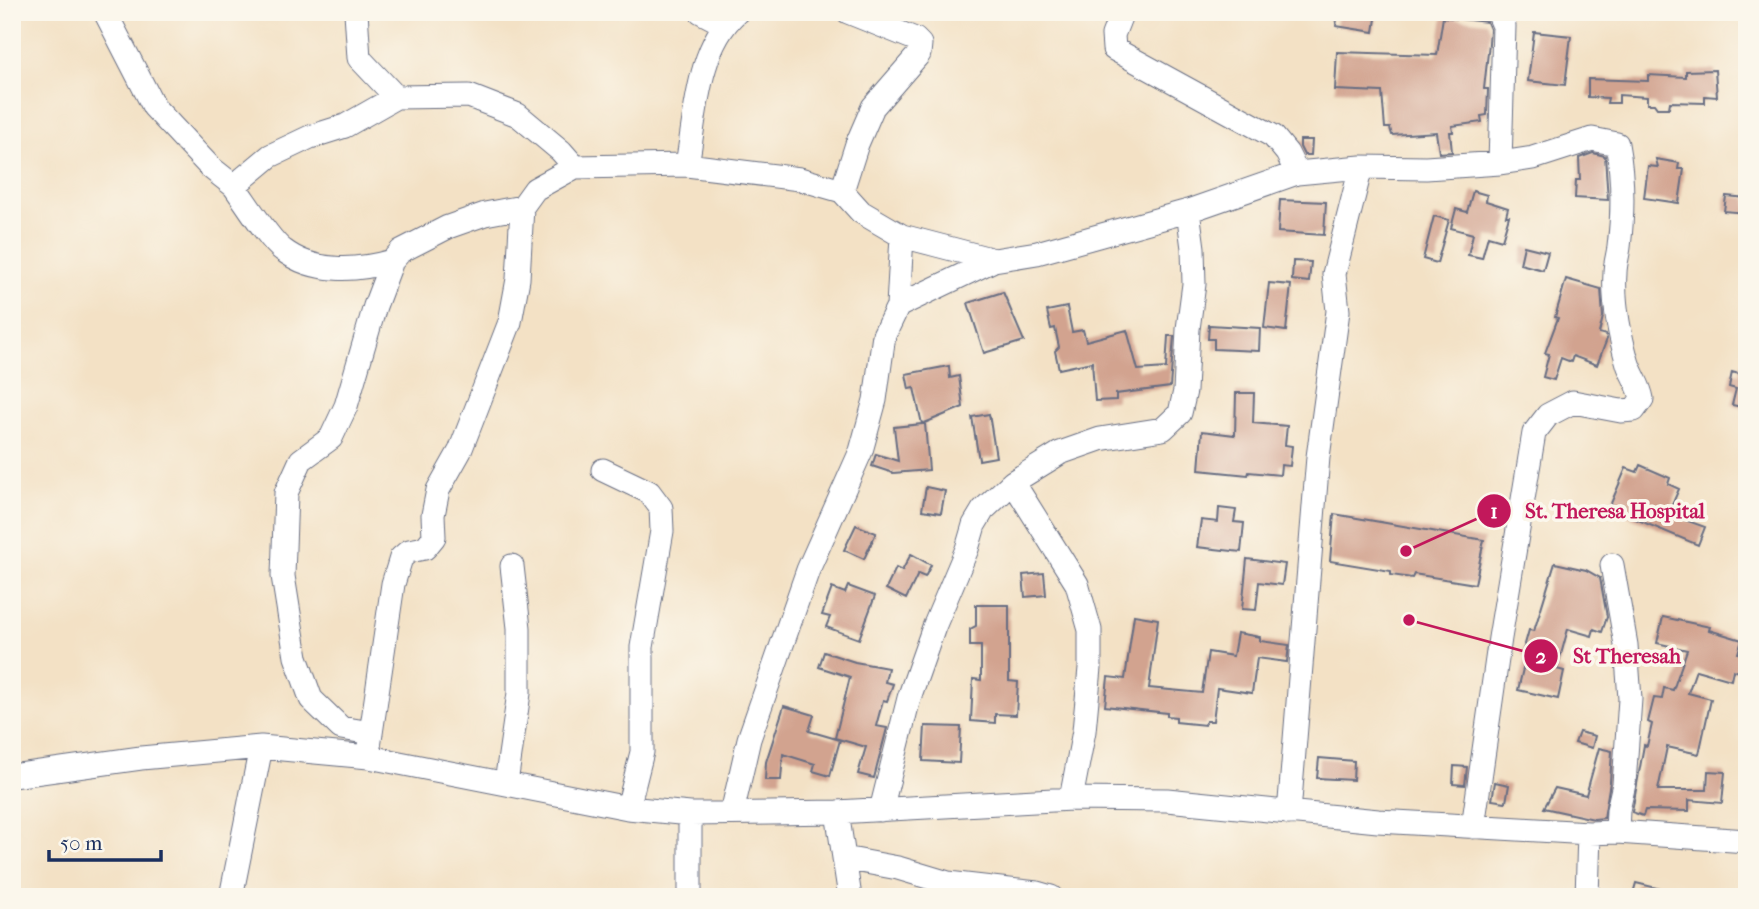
<svg xmlns="http://www.w3.org/2000/svg" width="1759" height="909" viewBox="0 0 1759 909" font-family="'IM FELL French Canon',serif">
<style>
.building{fill:#d2a38f}
.lines{fill:none;stroke-linecap:round;stroke-linejoin:round}
.minor-casing{stroke:#676d82;stroke-width:25}
.minor{stroke:#fff;stroke-width:23}
.leader{fill:none;stroke:#c2185b;stroke-width:2.5}
.callout-dot{fill:#c2185b;stroke:#fbf7ec;stroke-width:2.5}
.mark-label{font-size:21px;text-anchor:middle;font-weight:bold;fill:#fff}
.callout-label{font-size:21px;text-anchor:middle;font-weight:bold;fill:#c2185b;stroke:#fbf7ec;stroke-width:7;stroke-linejoin:round;paint-order:stroke}
</style>
<rect width="100%" height="100%" fill="#fbf7ec"/>
<filter id="ink" filterUnits="userSpaceOnUse"><feTurbulence type="fractalNoise" baseFrequency=".0143" numOctaves="2"/><feDisplacementMap in="SourceGraphic" scale="14" xChannelSelector="R" yChannelSelector="G"/><feConvolveMatrix kernelMatrix="1 2 1 2 8 2 1 2 1" color-interpolation-filters="sRGB"/></filter>
<filter id="wash" filterUnits="userSpaceOnUse"><feTurbulence type="fractalNoise" baseFrequency=".00686" numOctaves="4" result="noise"/><feDisplacementMap in="SourceGraphic" scale="28" xChannelSelector="R" yChannelSelector="G"/><feGaussianBlur stdDeviation="1.57" result="paint"/><feColorMatrix in="noise" values="0 0 0 0 0 0 0 0 0 0 0 0 0 0 0 0 0 1.4 0 .05"/><feComposite in="paint" operator="in"/></filter>
<g filter="url(#wash)">
<rect width="100%" height="100%" fill="#f3e1c5"/>
<g id="blocks">
<path class="building" d="M1338,12h39l-3,20 -38,-6z
M1443,17l44,5 3,7 -1,14 -5,46h4l-1,26 -6,1 1,6 -30,4 1,6h-3l2,20 -13,1 -3,-21 -44,3 -2,-7h-5l-3,-36 -47,-2 2,-38 100,3z
M1534,32l37,4 -6,49 -37,-4z
M1715,70l2,27 -12,-1v7l-35,-1 -1,6h-12l-3,-4h-7v-7l-28,-2v8h-12l1,-5 -20,-1v-18l60,2v-6l38,2v-6z
M1300,140h12l-1,15h-7l-4,-8z
M1593,153l12,3 3,44 -33,-2 1,-18h4l-1,-22z
M1656,159l23,4 -1,6h6l-5,34 -35,-5 4,-32 10,1z
M1473,191l14,4 -1,6 22,7 -2,8h3l-7,24 -14,-4 -6,22 -14,-3 5,-21 -22,-6 5,-19 11,3z
M1726,196l21,2v15l-23,-2z
M1280,200l46,2 -2,33 -46,-3z
M1434,216l15,4 -12,43 -14,-4z
M1524,246l24,6 -5,18 -23,-6z
M1293,261l18,1 -2,20 -17,-2z
M1566,279l35,10 2,28 -4,16 7,2 1,4 -10,26 -24,-9 -2,6 -10,-4 -7,22 -11,-3 6,-23 -4,-1 13,-35 -3,-1z
M1269,283l22,2 -5,46 -22,-3z
M1003,292l21,49 -40,12 -16,-50z
M1067,307l5,25 11,-2 3,11 41,-11 11,40 28,-2 2,-32h6l-4,51 -54,7v6l-21,1 -3,-39 -33,7 -4,-18 4,-4 -4,-19 -4,1 -4,-18z
M1209,325l51,3 -1,23 -45,-2v-10h-6z
M1742,363h5v45l-15,-3 4,-16 -7,-2 3,-15 7,2z
M949,366l1,12 9,-2 4,31 -41,17h3l4,46 -36,3 -21,-7 4,-12 22,7 -4,-34 28,-3 -8,-36 -5,1 -3,-15z
M1236,393h18l-1,30 34,3 -2,19 7,1 -2,20 -9,-1 -1,10 -31,-3 -1,3 -49,-5 3,-39 33,4z
M989,414l7,43 -17,3 -7,-43z
M1640,465l30,13 -2,6 11,5 -11,25 37,13 -7,18 -89,-37 17,-40 11,4z
M926,487l19,4 -4,22 -19,-3z
M1219,508l17,2 -2,12 10,1 -3,29 -44,-5 4,-27 17,2z
M1334,514l150,26 -9,44 -61,-10 -2,4 -21,-3v-4l-61,-10z
M856,525l20,8 -12,26 -20,-9z
M911,554l20,11 -6,12 -7,-3 -12,25 -20,-10 10,-21 6,3z
M1247,559l38,5 -3,21 -23,-3 -3,28 -14,-1z
M1555,563l31,7 14,8 7,39 -5,15 -8,-3 -2,7 -24,-7 -11,40 7,2 -6,28 -40,-9 8,-34 -4,-1 7,-25 5,1z
M1044,573l2,22 -21,2 -2,-22z
M848,586l27,10 -16,43 -33,-12 4,-10 -8,-2 10,-27 13,5z
M976,605h33v76l9,1 -2,33 -21,-1v9l-24,-2 2,-42 8,1v-34h-11v-17l6,-3z
M1134,615l24,4 -9,69 53,5 6,-41 25,4 4,-23 23,4v4l29,4 -2,17 -30,-4 -5,35 -35,-5 -4,33h-7l-1,4 -29,-3v-5l-9,-1v-3l-62,-7 3,-29 17,2z
M1663,617l47,10 -1,3 33,10 -4,13 6,2 -5,17 -6,-2 -2,10 -35,-10 -8,23 23,6 -12,55 -32,-7 -9,43h49l1,-19 17,1 -3,31 -33,-3v11l-44,-1 -2,6 -11,-4 12,-67 3,1 5,-22 -4,-2 6,-24 8,1 2,-11 9,2 14,-40 -30,-7z
M824,652l31,10 33,6 -3,14 8,2 -6,17 -4,-1 -7,26 11,2 -13,50 -16,-4 8,-27 -31,-9 15,-61 -31,-10z
M784,706l30,9 -5,16 31,9 -10,36 -17,-5 2,-7 -32,-10 -2,26h-16l1,-18z
M925,726l36,1 -2,36 -36,-2z
M1579,732l16,4 -3,12 -17,-5z
M1599,748l13,3 -2,31 -6,36 -10,1 -50,-11 11,-20 31,7z
M1319,758l35,3 -1,19 -36,-2z
M1454,766l13,1 -2,18 -12,-1z
M1495,782l14,3 -3,17 -14,-2z
M1636,883l37,9 -1,5h-40z"/>
</g>
</g>
<g filter="url(#ink)">
<use href="#blocks" fill-opacity="0" stroke="#676d82" stroke-width="2"/>
<g class="lines">
<defs>
<path id="minor" d="M105,12l49,95 56,60 24,19 36,-30 40,-19 35,-11 51,-29 73,-1 49,19 43,36 14,16 112,-2 113,14 42,12 19,21 41,24 92,24 43,-7 151,-42 109,-38 64,-6 65,1 74,-5 33,-5 59,-19 25,5c6,32 6,70 2,103 -1,8 -4,17 -4,26 -2,29 5,64 13,91 4,12 12,22 14,35l-8,11 -13,1 -48,-9 -25,13 -14,18 -34,205 -27,189
M356,12l3,46 37,39
M701,12l23,12
M1122,12l-9,23 1,14 159,87 14,17 10,20
M1498,12l6,14 -4,137
M687,165c9,-50 10,-117 50,-153
M234,186c11,15 36,55 49,64 31,24 74,21 109,11
M842,191l15,-47 16,-37 46,-53 1,-10 -5,-5 -67,-27
M898,306l96,-46
M603,470l46,22 12,16 1,23 -20,116v105l-14,56
M1013,482l64,102 13,46v38l-6,63 -13,68
M1612,565l14,80 4,54 -6,85 -6,26 -1,22
M371,733l-30,-5 -30,-29 -15,-42 -13,-81 3,-83 15,-33 30,-22 15,-32 29,-100 17,-45 9,-10 47,-24 37,-13 37,-7
M369,747l24,-163 8,-26 8,-7 16,-3 9,-11 -1,-22 5,-25 22,-39 50,-129 8,-43 4,-72 13,-18 40,-22
M12,776l129,-18 120,-11 108,10 259,51 62,6 147,-2 234,-13 96,1 211,21 211,12 28,-1 130,9
M506,783l13,-90v-65l-7,-62
M881,810l28,-112 25,-71 33,-78 7,-24 9,-15 30,-28 47,-29 40,-14 63,-10 17,-16 5,-22 3,-62 6,-45 -1,-36 -5,-37
M837,812l13,85
M732,813l17,-74 59,-169 53,-119 14,-51 9,-65 14,-29 4,-70
M1289,813l29,-356 20,-146 -4,-37 27,-107
M844,858l54,10 50,15 89,10 14,4
M231,897l30,-150
M690,897v-83
M1587,897l2,-64"/>
</defs>
<use href="#minor" class="minor-casing"/>
<use href="#minor" class="minor"/>
</g>
</g>
<path class="leader" d="M1406 551L1494 511M1409 620L1541 656"/>
<g class="callout-dot">
<circle cx="1406" cy="551" r="7"/>
<circle cx="1409" cy="620" r="7"/>
<circle cx="1494" cy="511" r="18"/>
<circle cx="1541" cy="656" r="18"/>
</g>
<g class="mark-label">
<text x="1494" y="518">1</text>
<text x="1541" y="663">2</text>
</g>
<g class="callout-label">
<text x="1615" y="518">St. Theresa Hospital</text>
<text x="1627" y="663">St Theresah</text>
</g>
<rect width="1759" height="909" fill="none" stroke="#fbf7ec" stroke-width="42"/>
<path d="M49 850v10h112v-10" fill="none" stroke="#1b2f5e" stroke-width="3.5"/>
<text x="60" y="850" font-size="21" fill="#1b2f5e" stroke="#fbf7ec" stroke-width="5" paint-order="stroke">50 m</text>
</svg>
